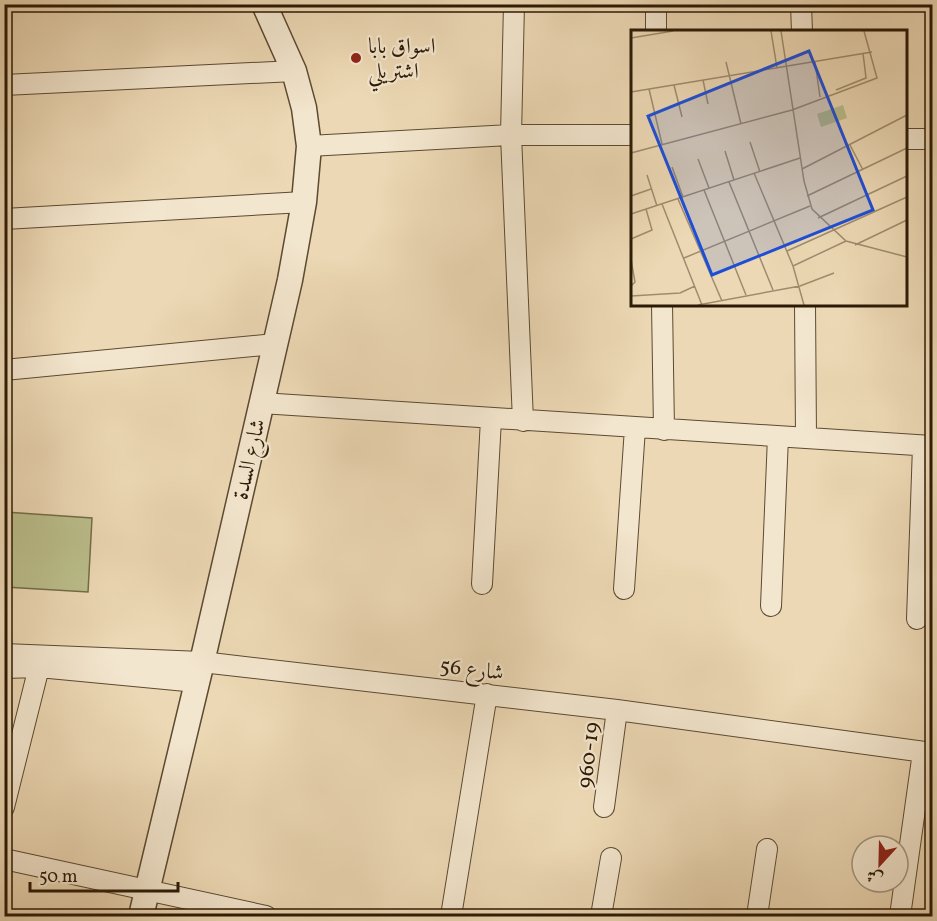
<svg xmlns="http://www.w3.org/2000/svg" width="937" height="921" viewBox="0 0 937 921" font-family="Vollkorn,Amiri,serif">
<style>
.grass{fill:#babe8b;stroke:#736c48;stroke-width:1.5}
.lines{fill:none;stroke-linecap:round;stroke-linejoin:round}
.minor-casing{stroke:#5c4a32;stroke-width:22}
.tertiary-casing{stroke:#5c4a32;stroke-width:27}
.minor{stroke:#f3e6ce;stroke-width:20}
.tertiary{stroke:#f3e6ce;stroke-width:24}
.poi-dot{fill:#8f2418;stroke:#f3e6ce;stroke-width:2}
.labels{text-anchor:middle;stroke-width:4.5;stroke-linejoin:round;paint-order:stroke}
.poi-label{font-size:22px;fill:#2c1a06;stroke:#f3e6ce;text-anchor:start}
.street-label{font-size:22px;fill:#2c1a06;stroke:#f3e6ce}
.inset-road{fill:none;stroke:#9f8c6e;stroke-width:1.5}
.view{fill:#1d4ed8;fill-opacity:0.15;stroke:#1d4ed8;stroke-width:3}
.inset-edge{fill:none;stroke:#2c1a06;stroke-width:3}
</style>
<rect width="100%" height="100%" fill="#ecd8b4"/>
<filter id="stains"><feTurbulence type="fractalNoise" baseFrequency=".00333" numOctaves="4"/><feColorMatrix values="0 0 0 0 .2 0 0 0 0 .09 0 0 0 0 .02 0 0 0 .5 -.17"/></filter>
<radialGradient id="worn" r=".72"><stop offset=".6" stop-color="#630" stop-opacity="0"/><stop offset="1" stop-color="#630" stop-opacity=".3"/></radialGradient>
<path class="grass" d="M5,512l87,6 -4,74 -83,-5z"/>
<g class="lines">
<defs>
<path id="minor" d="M514,4l-3,131 12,286
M656,4v28
M801,4l1,28
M4,85l290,-14
M906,139h26
M309,146l202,-11h121
M4,219l300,-17
M662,304l2,126
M805,304l1,134
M4,370l271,-26
M261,403l671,43
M482,584l9,-165
M624,589l11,-161
M771,606l7,-169
M917,619l6,-173
M4,654l198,8 415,48 315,43
M4,668l35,-1 158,15
M4,807l35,-140
M604,807l13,-97
M4,859l262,57
M451,916l36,-222
M601,916l10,-58
M757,916l10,-67
M900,916l23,-164"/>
<path id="tertiary" d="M141,916l61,-254 88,-382 14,-78 5,-56 -5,-38 -10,-37 -30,-67"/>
</defs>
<use href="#minor" class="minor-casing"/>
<use href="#tertiary" class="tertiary-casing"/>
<use href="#minor" class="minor"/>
<use href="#tertiary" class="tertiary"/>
</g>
<circle class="poi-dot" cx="356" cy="58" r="6"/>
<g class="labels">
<g class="poi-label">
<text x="368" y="53">اسواق بابا<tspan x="368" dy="25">اشتريلي</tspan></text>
</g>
<g class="street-label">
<text transform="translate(248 459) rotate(-77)" y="8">شارع السدة</text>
<text transform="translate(472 668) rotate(7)" y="8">شارع 56</text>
<text transform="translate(587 755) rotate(-83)" y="8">960-19</text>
</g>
</g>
<g transform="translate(631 30)">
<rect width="276" height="276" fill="#ecd8b4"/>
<path d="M212,75l4,13 -26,9 -4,-13z" fill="#babe8b"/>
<path class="inset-road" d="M140,1l6,37M150,1l23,150 8,28 34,32 61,16M0,8l42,-7M95,32l15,62M184,32l5,35M72,50l5,24M43,55l8,32M18,59l13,55M205,60l30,-12 -3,-25M0,62l241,-40M119,112l10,30M219,115l13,25M94,121l9,29M0,123l161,-43 85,-32 -13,-47M67,129l11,29M41,137l11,30M171,139l105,-54M123,143l39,93 11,39M16,145l10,31M98,152l44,108M73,160l42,105M0,166l20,-7M176,166l100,-48M47,169l44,102M31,174l40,101M0,184l169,-56M187,188l89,-42M0,209l21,-9 -6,-21M224,215l52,-25M156,221l120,-54M53,228l126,-52M162,236l53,-25M0,256l4,-4 -4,-22M0,266l49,-3 15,-7M67,275l102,-19 34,-13"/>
<path class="view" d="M178,21l64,159 -161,65 -64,-159z"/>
<rect width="276" height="276" class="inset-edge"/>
</g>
<rect width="937" height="921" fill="none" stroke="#ecd8b4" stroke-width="24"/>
<rect x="6" y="6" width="925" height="909" fill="none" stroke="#2c1a06" stroke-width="3"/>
<rect x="12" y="12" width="913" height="897" fill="none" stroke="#2c1a06" stroke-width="1.5"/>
<g transform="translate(880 864) rotate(202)"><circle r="28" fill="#f3e6ce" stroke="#a3947e" stroke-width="1.5"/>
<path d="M0-4.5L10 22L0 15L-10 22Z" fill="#8f2418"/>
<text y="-9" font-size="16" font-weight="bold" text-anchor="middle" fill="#2c1a06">ش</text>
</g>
<path d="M30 882v9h148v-9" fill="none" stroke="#2c1a06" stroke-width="3"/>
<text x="39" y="882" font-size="18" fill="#2c1a06" stroke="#f3e6ce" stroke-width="4.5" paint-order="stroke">50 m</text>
<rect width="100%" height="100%" filter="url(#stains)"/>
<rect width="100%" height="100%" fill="url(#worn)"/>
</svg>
